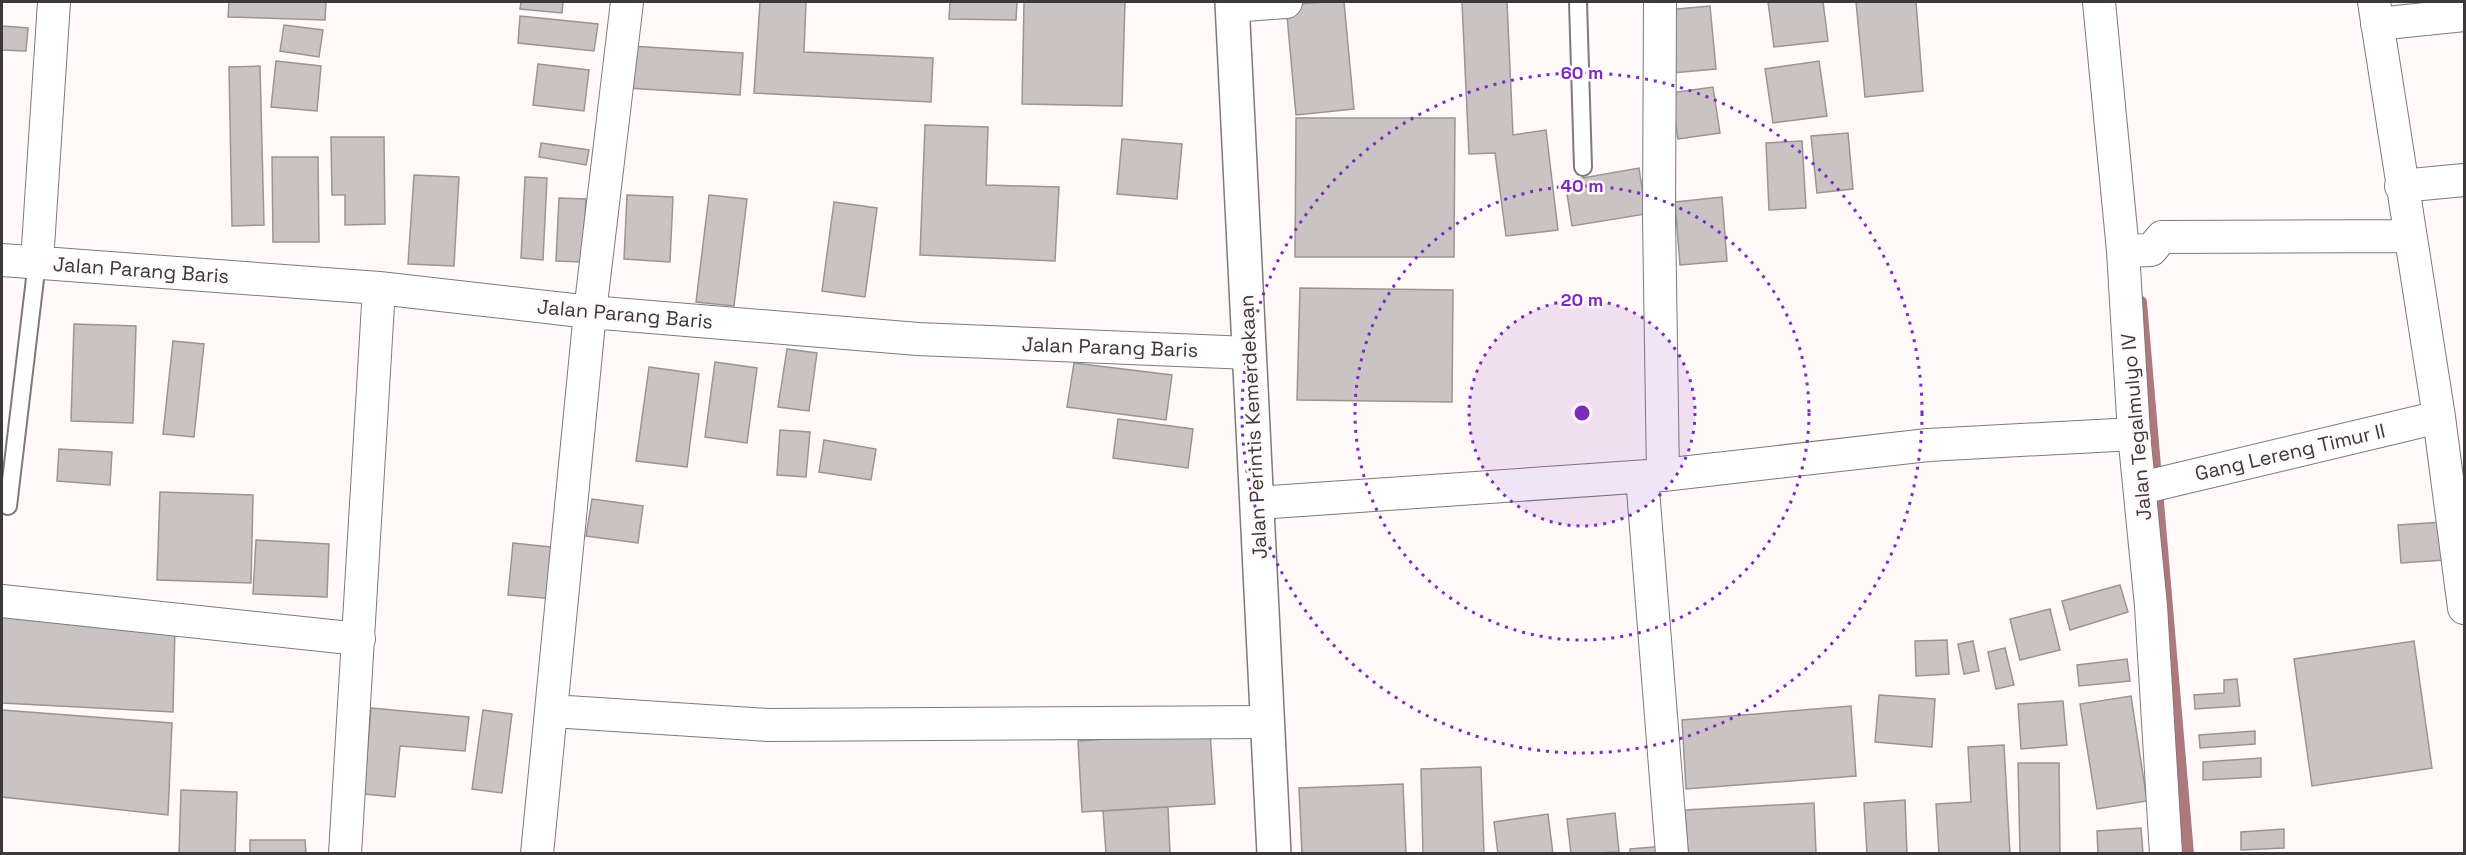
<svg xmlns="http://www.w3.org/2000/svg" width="2466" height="855" viewBox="0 0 2466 855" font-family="'Space Grotesk',sans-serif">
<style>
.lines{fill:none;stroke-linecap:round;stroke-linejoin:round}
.stream{stroke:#ae797c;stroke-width:12}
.building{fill:#c9c3c3;stroke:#9a9595;stroke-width:1.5}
.lane-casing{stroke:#7f7a7a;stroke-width:20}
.street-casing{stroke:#7f7a7a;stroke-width:34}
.secondary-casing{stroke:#7f7a7a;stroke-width:36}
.lane{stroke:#fff;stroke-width:16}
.street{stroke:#fff;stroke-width:32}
.secondary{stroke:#fff;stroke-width:33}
.ring{fill:none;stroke:#7b2cbf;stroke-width:3;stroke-dasharray:3 6}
.labels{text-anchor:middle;stroke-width:5;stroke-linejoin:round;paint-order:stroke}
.street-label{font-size:20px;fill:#3b3939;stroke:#fff9f9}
.centre{fill:#7b2cbf;stroke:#fff9f9;stroke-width:3}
.ring-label{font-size:18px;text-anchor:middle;font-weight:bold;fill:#7b2cbf;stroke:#fff9f9;stroke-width:5;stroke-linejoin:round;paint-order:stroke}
</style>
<rect width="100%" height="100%" fill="#fff9f9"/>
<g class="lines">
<path class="stream" d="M2141,302l47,552"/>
</g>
<path class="building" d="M229,2h97l-1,18 -97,-3z
M521,2h42l-1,11 -42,-4z
M760,2h46l-2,50 129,6 -2,44 -177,-9z
M950,2h67l-1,18 -67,-1z
M1024,2h101l-3,104 -100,-2z
M1324,2h20l10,107 -58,6 -10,-110z
M1462,2h45l6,133 33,-5 12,100 -52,6 -11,-83 -26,1z
M1768,2h55l5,39 -54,6z
M1856,2h60l7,89 -58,6z
M1710,6l6,63 -44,4 -6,-63z
M520,16l78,8 -4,27 -76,-8z
M284,25l39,5 -4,27 -39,-6z
M2,26l26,2 -2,23 -24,-1z
M630,46l113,7 -3,42 -113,-7z
M276,61l45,5 -4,45 -46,-4z
M1819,61l8,55 -54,7 -8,-54z
M538,64l51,6 -5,41 -51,-6z
M260,66l4,159 -32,1 -3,-159z
M1713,87l7,46 -42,6 -7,-46z
M1296,118h159l-1,139h-159z
M925,125l63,2 -2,58 73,2 -4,74 -135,-6z
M1848,133l5,56 -36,4 -6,-57z
M331,137h53l1,87 -40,1v-30h-13z
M1122,139l60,5 -5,55 -60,-5z
M1802,141l4,67 -37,2 -3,-67z
M541,143l48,7 -3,15 -47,-8z
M272,157h46l1,85h-46z
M1639,168l7,46 -74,12 -7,-45z
M414,175l45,2 -5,89 -46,-2z
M525,177l22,1 -4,82 -22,-2z
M627,195l46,2 -3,65 -46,-3z
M709,195l38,4 -13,107 -38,-4z
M1722,197l5,64 -47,4 -5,-63z
M559,198l27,1 -4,63 -26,-1z
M834,202l43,6 -12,89 -43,-6z
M1300,288l153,2 -1,112 -155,-2z
M74,324l62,2 -3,97 -62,-2z
M173,341l31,3 -10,93 -31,-3z
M787,349l30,4 -8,58 -31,-4z
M715,362l42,6 -10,75 -42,-6z
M1074,363l98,12 -6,45 -99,-13z
M649,367l50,7 -12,93 -51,-6z
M1118,419l75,10 -5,39 -75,-10z
M780,430l30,2 -4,45 -29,-2z
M824,440l52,9 -5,31 -52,-8z
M59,449l53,3 -2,33 -53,-4z
M160,492l93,3 -2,88 -94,-3z
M592,499l51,7 -5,37 -52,-7z
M2442,522l3,38 -44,3 -3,-38z
M256,540l73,4 -2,53 -74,-3z
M513,543l47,5 -5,51 -47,-4z
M2120,585l8,27 -58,18 -8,-29z
M2050,609l10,41 -40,10 -10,-41z
M2,611l173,15 -2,86 -171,-9z
M1947,640l2,34 -33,2 -1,-35z
M1973,641l6,30 -15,3 -6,-30z
M2414,641l18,127 -120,18 -18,-127z
M2005,648l9,37 -18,4 -8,-37z
M2127,659l3,22 -51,5 -2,-21z
M2237,679l3,27 -45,3 -1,-14 30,-2v-13z
M1879,695l56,4 -3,48 -57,-5z
M2131,696l16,105 -50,8 -17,-105z
M2063,701l4,44 -46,4 -3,-45z
M1851,706l5,70 -170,13 -4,-69z
M371,708l98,9 -4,34 -65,-5 -5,51 -31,-3z
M2,710l170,13 -4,92 -166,-18z
M483,710l29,4 -10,79 -30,-4z
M2255,731v13l-55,4 -1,-13z
M1210,732l5,72 -133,8 -4,-71z
M2004,745l6,109h-71l-3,-50 35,-2 -3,-55z
M2261,758v19l-58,3v-18z
M2018,763h41l1,91h-40z
M1481,767l3,87h-61l-2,-85z
M1403,784l3,70h-104l-3,-66z
M181,790l56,2 -2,62h-56z
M1905,800l2,54h-40l-3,-51z
M1814,803l2,51h-128l-3,-44z
M1168,807l2,47h-64l-3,-43z
M1615,813l4,39 -48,2 -4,-35z
M1548,814l5,40h-55l-4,-32z
M2141,828l2,26h-45l-1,-23z
M2284,829v19l-43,2v-18z
M250,840h55l1,14h-56z
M1666,846l1,8h-37v-5z"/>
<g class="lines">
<defs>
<path id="lane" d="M1578,2l5,165
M8,506l29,-244"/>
<path id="street" d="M1660,2l-1,215 4,258
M2099,2l24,249 11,183 17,172 15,248
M2374,2l65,415 25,191
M1232,6l54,-4
M2377,24l87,-9
M2401,186l63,-6
M2123,251l28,-1 11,-13 247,-1
M2,260l377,28 211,24 328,27 331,14
M37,262l17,-260
M1642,477l30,377
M2141,488l298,-71
M1257,503l406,-28 265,-30 206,-11
M2,601l357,38
M552,711l216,14 499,-3
M345,854l34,-566
M537,854l53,-542 37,-310"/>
<path id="secondary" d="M1232,2l42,852"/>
</defs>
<use href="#lane" class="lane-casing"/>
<use href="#street" class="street-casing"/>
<use href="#secondary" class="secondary-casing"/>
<use href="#lane" class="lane"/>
<use href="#street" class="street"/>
<use href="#secondary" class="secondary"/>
</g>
<circle cx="1582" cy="413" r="113" fill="#7b2cbf" fill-opacity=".12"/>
<g class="ring">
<circle cx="1582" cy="413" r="113"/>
<circle cx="1582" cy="413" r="227"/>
<circle cx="1582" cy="413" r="340"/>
</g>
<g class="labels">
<g class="street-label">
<text transform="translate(141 270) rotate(4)" y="7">Jalan Parang Baris</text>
<text transform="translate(625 314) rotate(5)" y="7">Jalan Parang Baris</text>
<text transform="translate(1110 347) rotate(2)" y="7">Jalan Parang Baris</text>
<text transform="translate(1253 427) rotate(-93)" y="7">Jalan Perintis Kemerdekaan</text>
<text transform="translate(2136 427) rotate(-95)" y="7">Jalan Tegalmulyo IV</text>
<text transform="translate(2290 452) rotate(-13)" y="7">Gang Lereng Timur II</text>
</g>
</g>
<circle cx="1582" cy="413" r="9" class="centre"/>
<g class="ring-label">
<text x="1582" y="79">60 m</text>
<text x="1582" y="192">40 m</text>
<text x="1582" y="306">20 m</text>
</g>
<rect width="2466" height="855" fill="none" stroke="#3b3939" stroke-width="6"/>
</svg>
